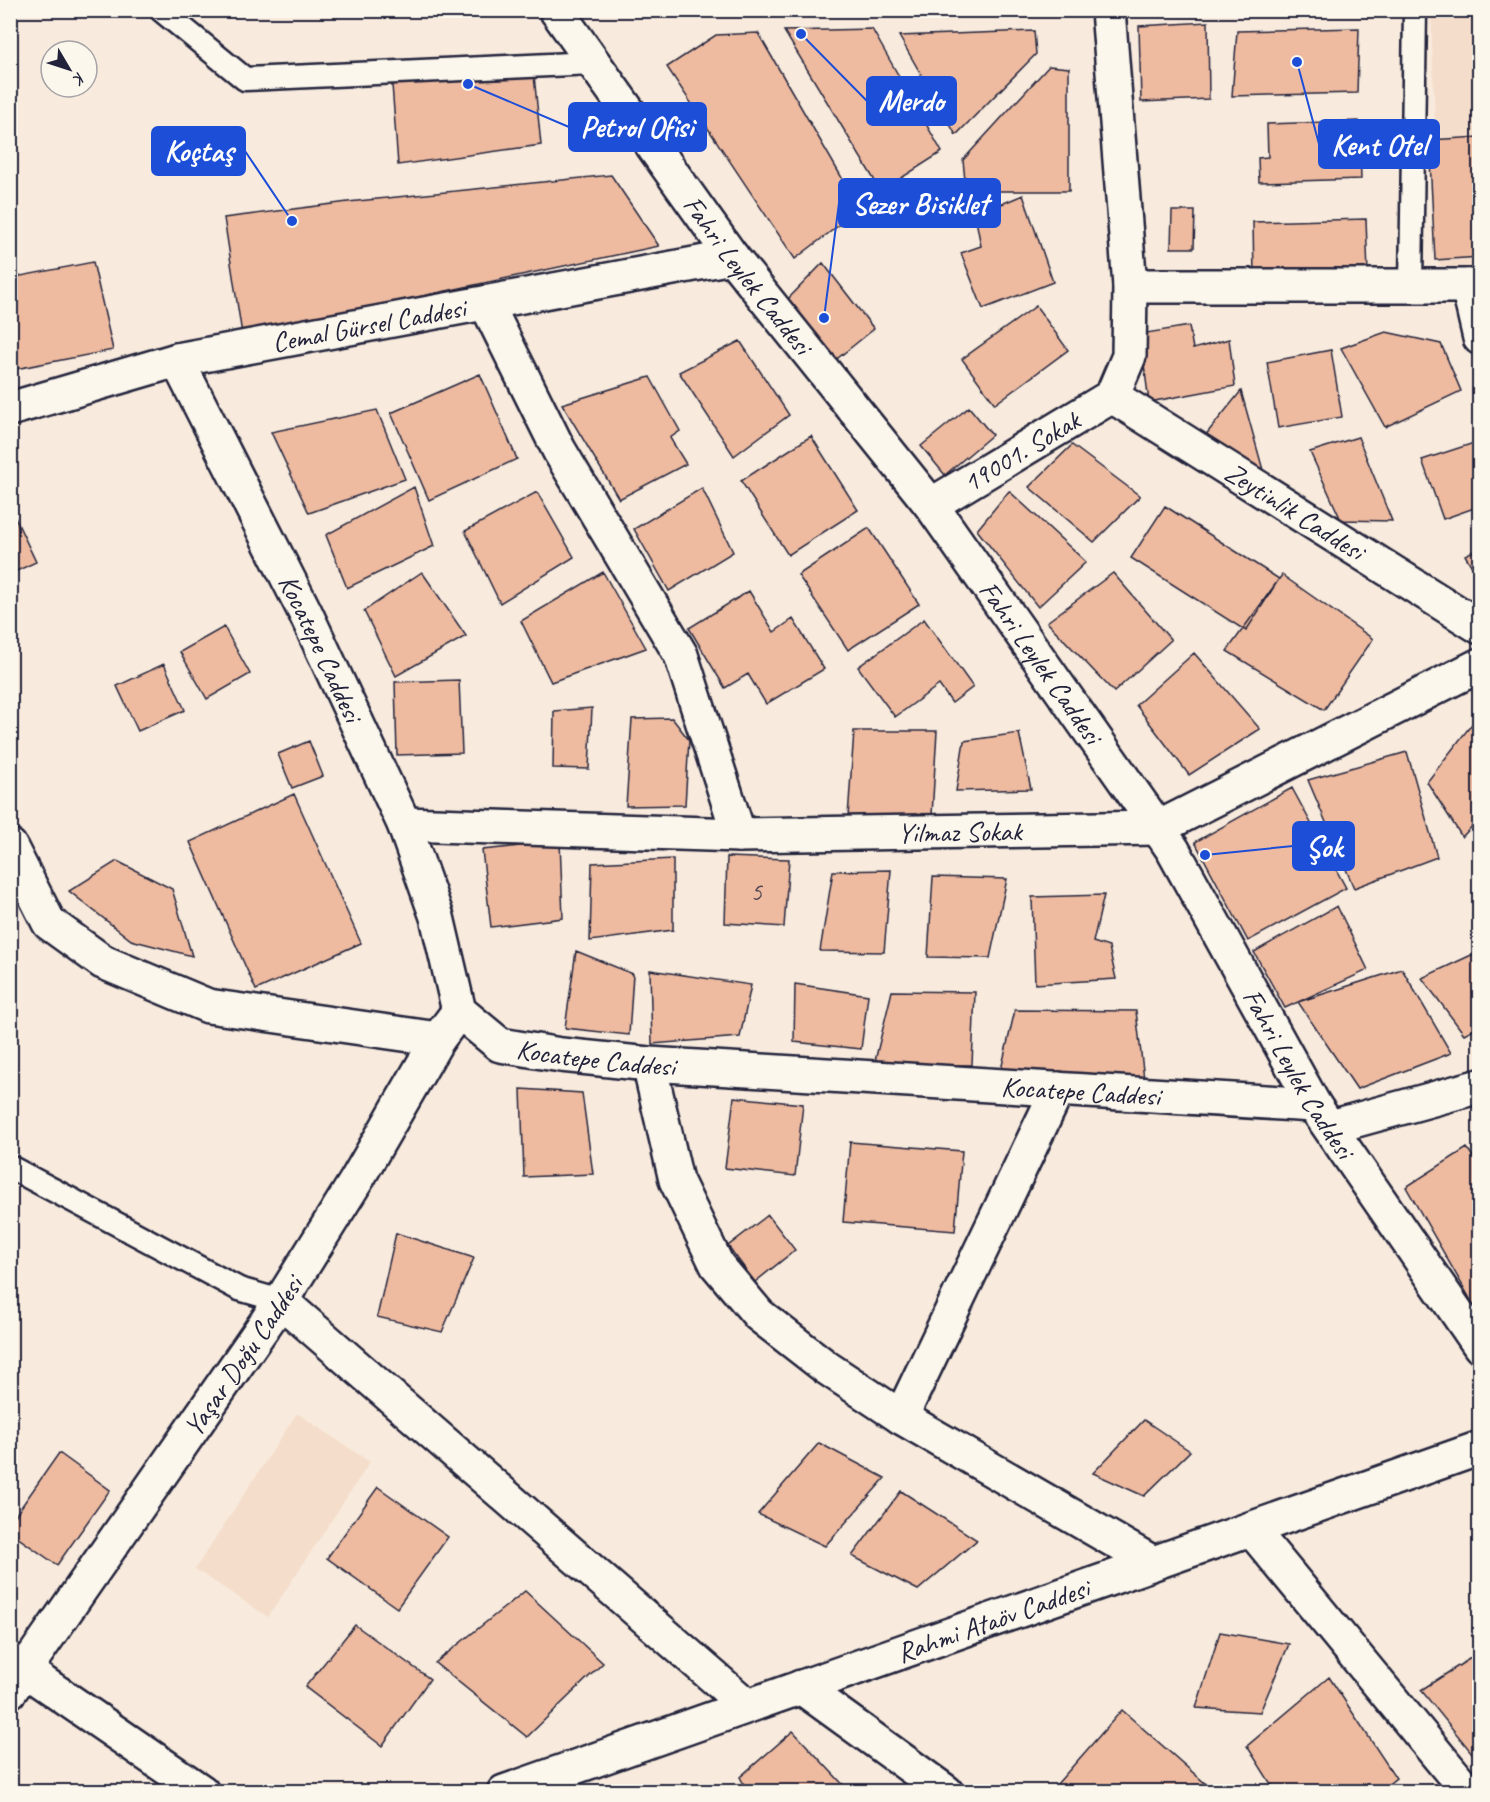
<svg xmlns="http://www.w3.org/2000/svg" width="1490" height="1802" viewBox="0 0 1490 1802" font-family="Caveat,sans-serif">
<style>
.built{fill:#f5ddcb}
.building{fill:#eebba0;stroke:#22223b;stroke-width:1.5}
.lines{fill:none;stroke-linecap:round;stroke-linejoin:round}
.service-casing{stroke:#22223b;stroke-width:27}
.minor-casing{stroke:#22223b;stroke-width:38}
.tertiary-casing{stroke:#22223b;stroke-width:38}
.service{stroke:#fbf7ec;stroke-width:22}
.minor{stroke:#fbf7ec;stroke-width:33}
.tertiary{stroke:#fbf7ec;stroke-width:33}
.labels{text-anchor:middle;stroke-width:4.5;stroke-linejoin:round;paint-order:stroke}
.number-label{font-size:26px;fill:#554854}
.street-label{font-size:28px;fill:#22223b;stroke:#fbf7ec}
.leader{fill:none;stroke:#1d4ed8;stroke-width:2}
.callout-dot{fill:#1d4ed8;stroke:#fbf7ec;stroke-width:2}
.callout{fill:#1d4ed8;stroke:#1d4ed8;stroke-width:2}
.callout-label{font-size:30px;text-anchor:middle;font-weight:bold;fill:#fff}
</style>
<rect width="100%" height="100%" fill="#f8ebdd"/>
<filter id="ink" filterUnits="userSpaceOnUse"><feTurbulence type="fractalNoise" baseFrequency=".0167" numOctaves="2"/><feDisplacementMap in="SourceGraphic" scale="12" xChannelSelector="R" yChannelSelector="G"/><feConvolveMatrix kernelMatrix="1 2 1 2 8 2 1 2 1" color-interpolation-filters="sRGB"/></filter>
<g filter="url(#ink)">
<path class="built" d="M1431,11h48v264h-39z
M297,1413l73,49 -102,155 -73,-48z"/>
<path class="building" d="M1208,22l1,77 -68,3 -2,-76z
M1359,28l-2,65 -125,3 5,-65z
M872,29l70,123 -61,39 -97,-160z
M1034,31l2,23 -80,81 -57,-99z
M758,33l102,176 -65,50 -128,-192 49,-32z
M532,55l9,90 -143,20 -7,-94z
M1049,66l20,2v123h-103l-3,-31z
M1359,121l2,58 -102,3 -1,-24 10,-1 -1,-33z
M1480,137v120l-45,3 -6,-120z
M611,175l48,71 -417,88 -18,-116 124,-16z
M1023,195l30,87 -70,27 -22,-56 20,-7 -6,-31z
M1172,211h23l-1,37h-23z
M1366,219l2,55 -114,3 -1,-55z
M93,262l20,88 -103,20v-92z
M823,263l51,66 -41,33 -48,-60z
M1036,306l32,44 -73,54 -33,-45z
M1189,326l4,23 36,-10 6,47 -86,16 -9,-68z
M1386,332l55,12 20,47 -76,36 -44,-79z
M740,341l49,74 -55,41 -55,-84z
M1331,350l11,67 -64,11 -11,-66z
M480,374l37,85 -88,41 -38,-87z
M650,377l30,54 -10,7 16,26 -67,35 -57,-95z
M1241,391l22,79 -67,-23z
M969,407l23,28 -47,40 -24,-29z
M377,410l28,69 -96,34 -38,-81z
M811,436l47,74 -70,45 -47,-74z
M1358,437l34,84 -51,-1 -31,-68z
M1480,441v65l-37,13 -21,-59z
M1072,445l68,51 -46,46 -65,-55z
M414,487l20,59 -87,42 -21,-53z
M702,488l31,64 -64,39 -35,-62z
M1009,491l77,71 -48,45 -61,-77z
M537,492l37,65 -74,46 -35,-72z
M1165,506l114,73 -33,52 -115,-73z
M10,507l26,55 -26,12z
M869,528l50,76 -71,46 -50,-75z
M1480,548v32l-15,-25z
M422,572l44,64 -70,40 -32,-65z
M603,572l43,76 -95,34 -30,-61z
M1113,573l58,67 -57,52 -67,-70z
M1282,575l91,64 -49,71 -97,-59z
M749,591l25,41 19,-13 31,50 -58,35 -18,-30 -23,14 -36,-60z
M924,619l49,68 -21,16 -13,-18 -44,32 -37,-50z
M224,627l26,47 -43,25 -27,-47z
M1194,653l66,76 -71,46 -53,-70z
M164,664l21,46 -47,21 -21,-45z
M459,680l3,73 -65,2 -2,-73z
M592,708l-3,61 -36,-1 1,-57z
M672,718l17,22 -4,65 -59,1 6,-87z
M1475,720l5,4v94l-18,19 -35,-55z
M854,731h83l-5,84 -84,2z
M1019,733l12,56 -75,2 8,-50z
M309,741l14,35 -31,12 -14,-34z
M1407,752l30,105 -83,31 -46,-108z
M1292,788l54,100 -98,53 -53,-99z
M294,794l67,149 -105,47 -66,-148z
M560,842l3,76 -72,9 -9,-77z
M727,857l62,2 -5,68 -59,-4z
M673,859v71l-83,11 2,-78z
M117,861l55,28 20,67 -61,-16 -62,-49z
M891,870l-7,82 -64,-1 13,-80z
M933,877l74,2 -17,79 -62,-1z
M1104,895l-11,47 16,5 7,32 -81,5 -3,-87z
M1337,906l31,64 -83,38 -31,-56z
M576,951l57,23 -4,61 -64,-7z
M1480,951v75l-16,8 -42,-56z
M1402,969l49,84 -94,36 -59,-87z
M650,970l101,15 -11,52 -88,7z
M795,984l73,11 -7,54 -67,-7z
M892,991l83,1 -3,73h-98z
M1015,1010l121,1 8,68 -144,-5z
M521,1089l61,4 11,81 -69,3z
M734,1097l69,7 -8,72 -70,-8z
M850,1142l112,9 -7,80 -112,-9z
M1467,1148l13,19v149l-74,-129z
M768,1215l27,35 -40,32 -27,-36z
M396,1233l78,25 -32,74 -65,-15z
M1144,1420l46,31 -46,45 -51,-23z
M819,1443l66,35 -60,68 -67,-32z
M59,1453l51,37 -53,75 -47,-33v-9z
M378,1487l70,50 -51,71 -70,-50z
M901,1491l76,49 -59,50 -66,-34z
M525,1591l78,72 -76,74 -92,-74z
M355,1625l75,54 -48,67 -77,-59z
M1220,1632l69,12 -29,68 -64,-4z
M1480,1652v111l-59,-73z
M1329,1677l67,101 -17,14h-103l-29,-46z
M1122,1710l93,82h-165z
M793,1731l57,61h-102l-8,-15z"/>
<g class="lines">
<defs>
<path id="service" d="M161,10l84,69 348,-16
M1411,286l4,-276
M10,1167l229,122 42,12"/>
<g id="minor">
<path id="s1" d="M556,10l176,247 199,248 227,323 15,22 141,255 166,241"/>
<path d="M1108,10l22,276 -1,70 -17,40"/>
<path d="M1130,286h350"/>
<path d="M1468,286l12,52"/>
<path d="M486,303l73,147 122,205 58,180"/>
<path id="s2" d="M177,360l128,252 99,212 33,93 22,94 41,34 61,10 88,9 665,41"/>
<path id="s3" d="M1112,396l368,231"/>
<path id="s4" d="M10,409l167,-49 555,-103"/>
<path id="s5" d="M931,505l181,-109"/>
<path id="s6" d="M404,824l335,11 419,-7 322,-163"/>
<path d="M10,846l39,77 54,39 105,44 230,33"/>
<path d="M649,1064l27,116 41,85 42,50 68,53 74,49 252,146"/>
<path d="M1331,1127l149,-41"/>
<path d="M281,1301l466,405"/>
<path d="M901,1417l157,-328"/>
<path d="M1251,1529l217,263"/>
<path d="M10,1660l192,132"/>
<path d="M801,1687l145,105"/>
<path id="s7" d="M10,1691l271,-390 75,-120 82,-142 21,-28"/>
</g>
<g id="tertiary">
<path id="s8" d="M504,1792l976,-344"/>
</g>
</defs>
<use href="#service" class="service-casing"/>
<use href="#minor" class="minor-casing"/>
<use href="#tertiary" class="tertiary-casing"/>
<use href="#service" class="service"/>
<use href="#minor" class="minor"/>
<use href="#tertiary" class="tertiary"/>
</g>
</g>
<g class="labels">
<g class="number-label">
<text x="756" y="900">5</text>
</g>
<g class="street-label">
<text dy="10" stroke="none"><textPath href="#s1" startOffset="327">Fahri Leylek Caddesi</textPath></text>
<text dy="10" stroke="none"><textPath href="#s4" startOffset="369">Cemal Gürsel Caddesi</textPath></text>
<text dy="10" stroke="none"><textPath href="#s5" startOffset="105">19001. Sokak</textPath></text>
<text dy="10" stroke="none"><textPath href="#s3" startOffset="216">Zeytinlik Caddesi</textPath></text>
<text dy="10" stroke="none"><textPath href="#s2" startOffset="322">Kocatepe Caddesi</textPath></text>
<text dy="10" stroke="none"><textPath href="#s1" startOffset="813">Fahri Leylek Caddesi</textPath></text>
<text dy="10" stroke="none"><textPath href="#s6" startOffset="556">Yilmaz Sokak</textPath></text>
<text dy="10" stroke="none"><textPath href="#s2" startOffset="862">Kocatepe Caddesi</textPath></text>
<text dy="10" stroke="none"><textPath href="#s1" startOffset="1299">Fahri Leylek Caddesi</textPath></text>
<text dy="10" stroke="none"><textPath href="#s2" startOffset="1348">Kocatepe Caddesi</textPath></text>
<text dy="10" stroke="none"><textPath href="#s7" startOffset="408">Yaşar Doğu Caddesi</textPath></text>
<text dy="10" stroke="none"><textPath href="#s8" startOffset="518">Rahmi Ataöv Caddesi</textPath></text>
</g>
</g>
<path class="leader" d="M801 34L867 101M468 84L569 127M1297 62L1319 144M292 221L245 151M824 318L839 203M1205 855L1293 846"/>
<g class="callout-dot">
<circle cx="801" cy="34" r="6"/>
<circle cx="468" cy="84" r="6"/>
<circle cx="1297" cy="62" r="6"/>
<circle cx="292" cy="221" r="6"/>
<circle cx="824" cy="318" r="6"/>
<circle cx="1205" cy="855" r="6"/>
</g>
<g class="callout">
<rect x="867" y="77" width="89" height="48" rx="6"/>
<rect x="569" y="103" width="137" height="48" rx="6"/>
<rect x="1319" y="120" width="120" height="48" rx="6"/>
<rect x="152" y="127" width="93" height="48" rx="6"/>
<rect x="839" y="179" width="161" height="48" rx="6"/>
<rect x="1293" y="822" width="61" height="48" rx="6"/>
</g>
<g class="callout-label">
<text x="911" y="111">Merdo</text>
<text x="637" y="137">Petrol Ofisi</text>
<text x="1379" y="155">Kent Otel</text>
<text x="199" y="161">Koçtaş</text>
<text x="920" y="214">Sezer Bisiklet</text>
<text x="1324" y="857">Şok</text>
</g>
<rect width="1490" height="1802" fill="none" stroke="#fbf7ec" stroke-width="36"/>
<rect x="18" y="18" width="1454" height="1766" fill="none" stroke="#22223b" stroke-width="2" filter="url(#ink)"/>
<g transform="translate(69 69) rotate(129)"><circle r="28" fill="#fbf7ec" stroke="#a4a2a5" stroke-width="1.5"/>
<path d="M0-4.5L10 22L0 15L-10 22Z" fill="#22223b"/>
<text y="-9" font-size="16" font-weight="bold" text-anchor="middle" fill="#22223b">K</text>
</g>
</svg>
